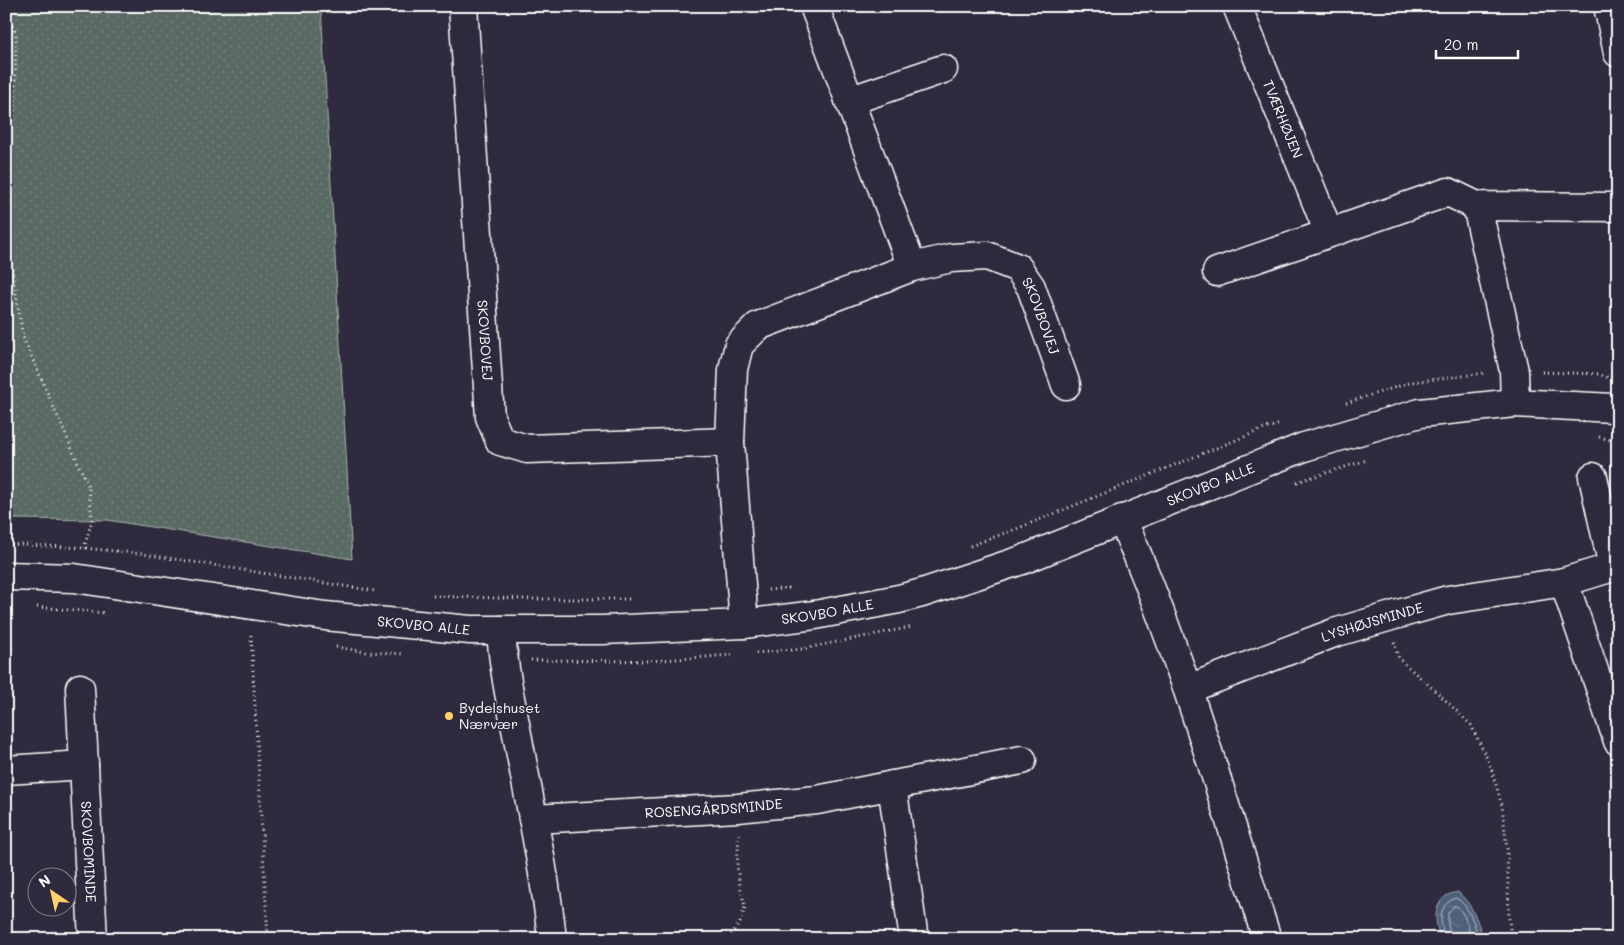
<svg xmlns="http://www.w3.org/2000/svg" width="1624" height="945" viewBox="0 0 1624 945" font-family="Mali,sans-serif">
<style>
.grass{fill:url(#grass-dots);stroke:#acb5b1}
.water{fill:url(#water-ripples);stroke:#96a0af}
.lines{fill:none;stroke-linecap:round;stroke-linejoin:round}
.shore{stroke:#b9bfca;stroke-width:1}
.street-casing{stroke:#fff;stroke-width:31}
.secondary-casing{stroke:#fff;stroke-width:31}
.path{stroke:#fff;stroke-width:3;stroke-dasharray:1 4;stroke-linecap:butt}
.street{stroke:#2f2a3d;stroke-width:28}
.secondary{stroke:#2f2a3d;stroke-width:28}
.poi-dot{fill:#ffd166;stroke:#2f2a3d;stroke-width:2}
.labels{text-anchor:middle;stroke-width:4;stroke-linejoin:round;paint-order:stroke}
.street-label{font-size:14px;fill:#fff;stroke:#2f2a3d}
.poi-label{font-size:14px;fill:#fff;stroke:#2f2a3d;text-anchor:start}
</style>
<defs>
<pattern id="grass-dots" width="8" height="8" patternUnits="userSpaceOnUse" patternTransform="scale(1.25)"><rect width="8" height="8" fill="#596b63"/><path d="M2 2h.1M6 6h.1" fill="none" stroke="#72817a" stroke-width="1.8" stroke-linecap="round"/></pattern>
<pattern id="water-ripples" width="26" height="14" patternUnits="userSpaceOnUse" patternTransform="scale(1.25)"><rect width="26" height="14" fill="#50607a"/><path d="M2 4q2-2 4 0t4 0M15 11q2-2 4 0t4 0" fill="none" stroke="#6a788e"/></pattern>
</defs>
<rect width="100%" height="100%" fill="#2f2a3d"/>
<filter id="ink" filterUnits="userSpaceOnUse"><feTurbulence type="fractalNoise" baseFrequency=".02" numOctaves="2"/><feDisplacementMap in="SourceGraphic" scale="10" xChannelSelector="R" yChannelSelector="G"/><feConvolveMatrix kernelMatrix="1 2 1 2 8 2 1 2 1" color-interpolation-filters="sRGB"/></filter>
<g filter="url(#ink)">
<path class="grass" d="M6,6h315l31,553 -245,-39 -101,-1z"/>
<path class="water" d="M1458,892c15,13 19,28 26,47h-43c-6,-14 -9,-32 5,-43 3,-2 8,-3 12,-4z"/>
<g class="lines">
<path class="shore" d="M1445,939c0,-5 -2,-8 -3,-12 -3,-13 1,-25 14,-29 14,8 18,26 23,41
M1451,939l-3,-14v-12l7,-8c10,6 13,23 17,34"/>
<defs>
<g id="street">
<path id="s1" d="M463,6l27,411 10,24 27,8 203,-7"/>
<path d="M814,6l98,261"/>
<path id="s2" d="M1237,6l92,227"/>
<path d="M1608,6l10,47"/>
<path d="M849,101l94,-32"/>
<path d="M1477,206l37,165 1,32"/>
<path d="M1217,272l231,-80 29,14 141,1"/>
<path d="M1593,477l20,90 -49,15 54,159"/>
<path d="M1122,519c60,136 100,279 145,420"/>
<path id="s3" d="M744,624l-14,-182 3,-73 6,-24 19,-19 154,-59 39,-9 36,-2 31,12 13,19 35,98"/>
<path d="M501,630c2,37 10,73 17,109 12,66 27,133 34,200"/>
<path id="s4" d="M80,688l13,251"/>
<path id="s5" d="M1188,689l146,-56 54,-16 60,-17 116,-18"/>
<path d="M6,770l78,-5"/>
<path d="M892,785l22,154"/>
<path id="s6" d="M533,819l205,-11 79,-8 205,-40"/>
</g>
<g id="secondary">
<path id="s7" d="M6,576l68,2 251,38 145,14h132l142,-6 71,-9 84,-16 23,-6 100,-33 282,-113 116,-34 95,-10 98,5 5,2"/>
</g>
</defs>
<use href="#street" class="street-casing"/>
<use href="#secondary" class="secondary-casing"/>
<path class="path" d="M6,12l10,22 -1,71 -9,47
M6,199l3,52 14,86 66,151 3,32 -8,28
M1542,372l56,2 14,5
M1346,403l66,-21 74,-9
M1599,437l19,5
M1297,482l70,-22
M6,544l78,4 59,6 232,37
M970,546l46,-17 245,-99 19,-6
M768,590l23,-2
M433,596l93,3h103
M6,606h10
M37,607l68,6
M251,635l17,304
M1394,642l5,17 40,35 32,31 20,42 11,39 5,43 2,70 2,20
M336,647l30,5 39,2
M756,653l46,-4 110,-22
M531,660l118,1 83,-6
M728,939l12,-16 5,-16 -5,-21 -3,-20 2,-32"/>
<use href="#street" class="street"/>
<use href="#secondary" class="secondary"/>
</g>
</g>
<circle class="poi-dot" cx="449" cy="716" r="5"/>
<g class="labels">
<g class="street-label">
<text dy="5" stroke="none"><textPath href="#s2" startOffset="122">TVÆRHØJEN</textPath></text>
<text dy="5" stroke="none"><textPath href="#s3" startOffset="635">SKOVBOVEJ</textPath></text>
<text dy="5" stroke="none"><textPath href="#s1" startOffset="335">SKOVBOVEJ</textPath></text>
<text dy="5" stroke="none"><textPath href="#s7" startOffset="1231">SKOVBO ALLE</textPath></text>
<text dy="5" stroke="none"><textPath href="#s7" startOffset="826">SKOVBO ALLE</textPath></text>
<text dy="5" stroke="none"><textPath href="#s5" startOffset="196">LYSHØJSMINDE</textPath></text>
<text dy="5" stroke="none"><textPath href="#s7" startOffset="421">SKOVBO ALLE</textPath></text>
<text dy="5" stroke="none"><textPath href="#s6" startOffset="181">ROSENGÅRDSMINDE</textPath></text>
<text dy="5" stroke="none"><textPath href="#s4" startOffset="164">SKOVBOMINDE</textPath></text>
</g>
<g class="poi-label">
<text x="459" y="713">Bydelshuset<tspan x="459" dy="16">Nærvær</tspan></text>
</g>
</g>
<rect width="1624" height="945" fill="none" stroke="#2f2a3d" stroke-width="25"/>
<rect x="12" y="12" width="1599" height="920" fill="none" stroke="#fff" stroke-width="2" filter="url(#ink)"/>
<g transform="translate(52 892) rotate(326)"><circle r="24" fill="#2f2a3d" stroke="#827f8b"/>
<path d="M0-4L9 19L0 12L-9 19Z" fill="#ffd166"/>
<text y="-8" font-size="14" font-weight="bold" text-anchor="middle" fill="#ffffff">N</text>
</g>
<path d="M1436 50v8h82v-8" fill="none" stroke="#ffffff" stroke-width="2.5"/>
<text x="1444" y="50" font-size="15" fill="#ffffff" stroke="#2f2a3d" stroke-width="4" paint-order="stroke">20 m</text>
</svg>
